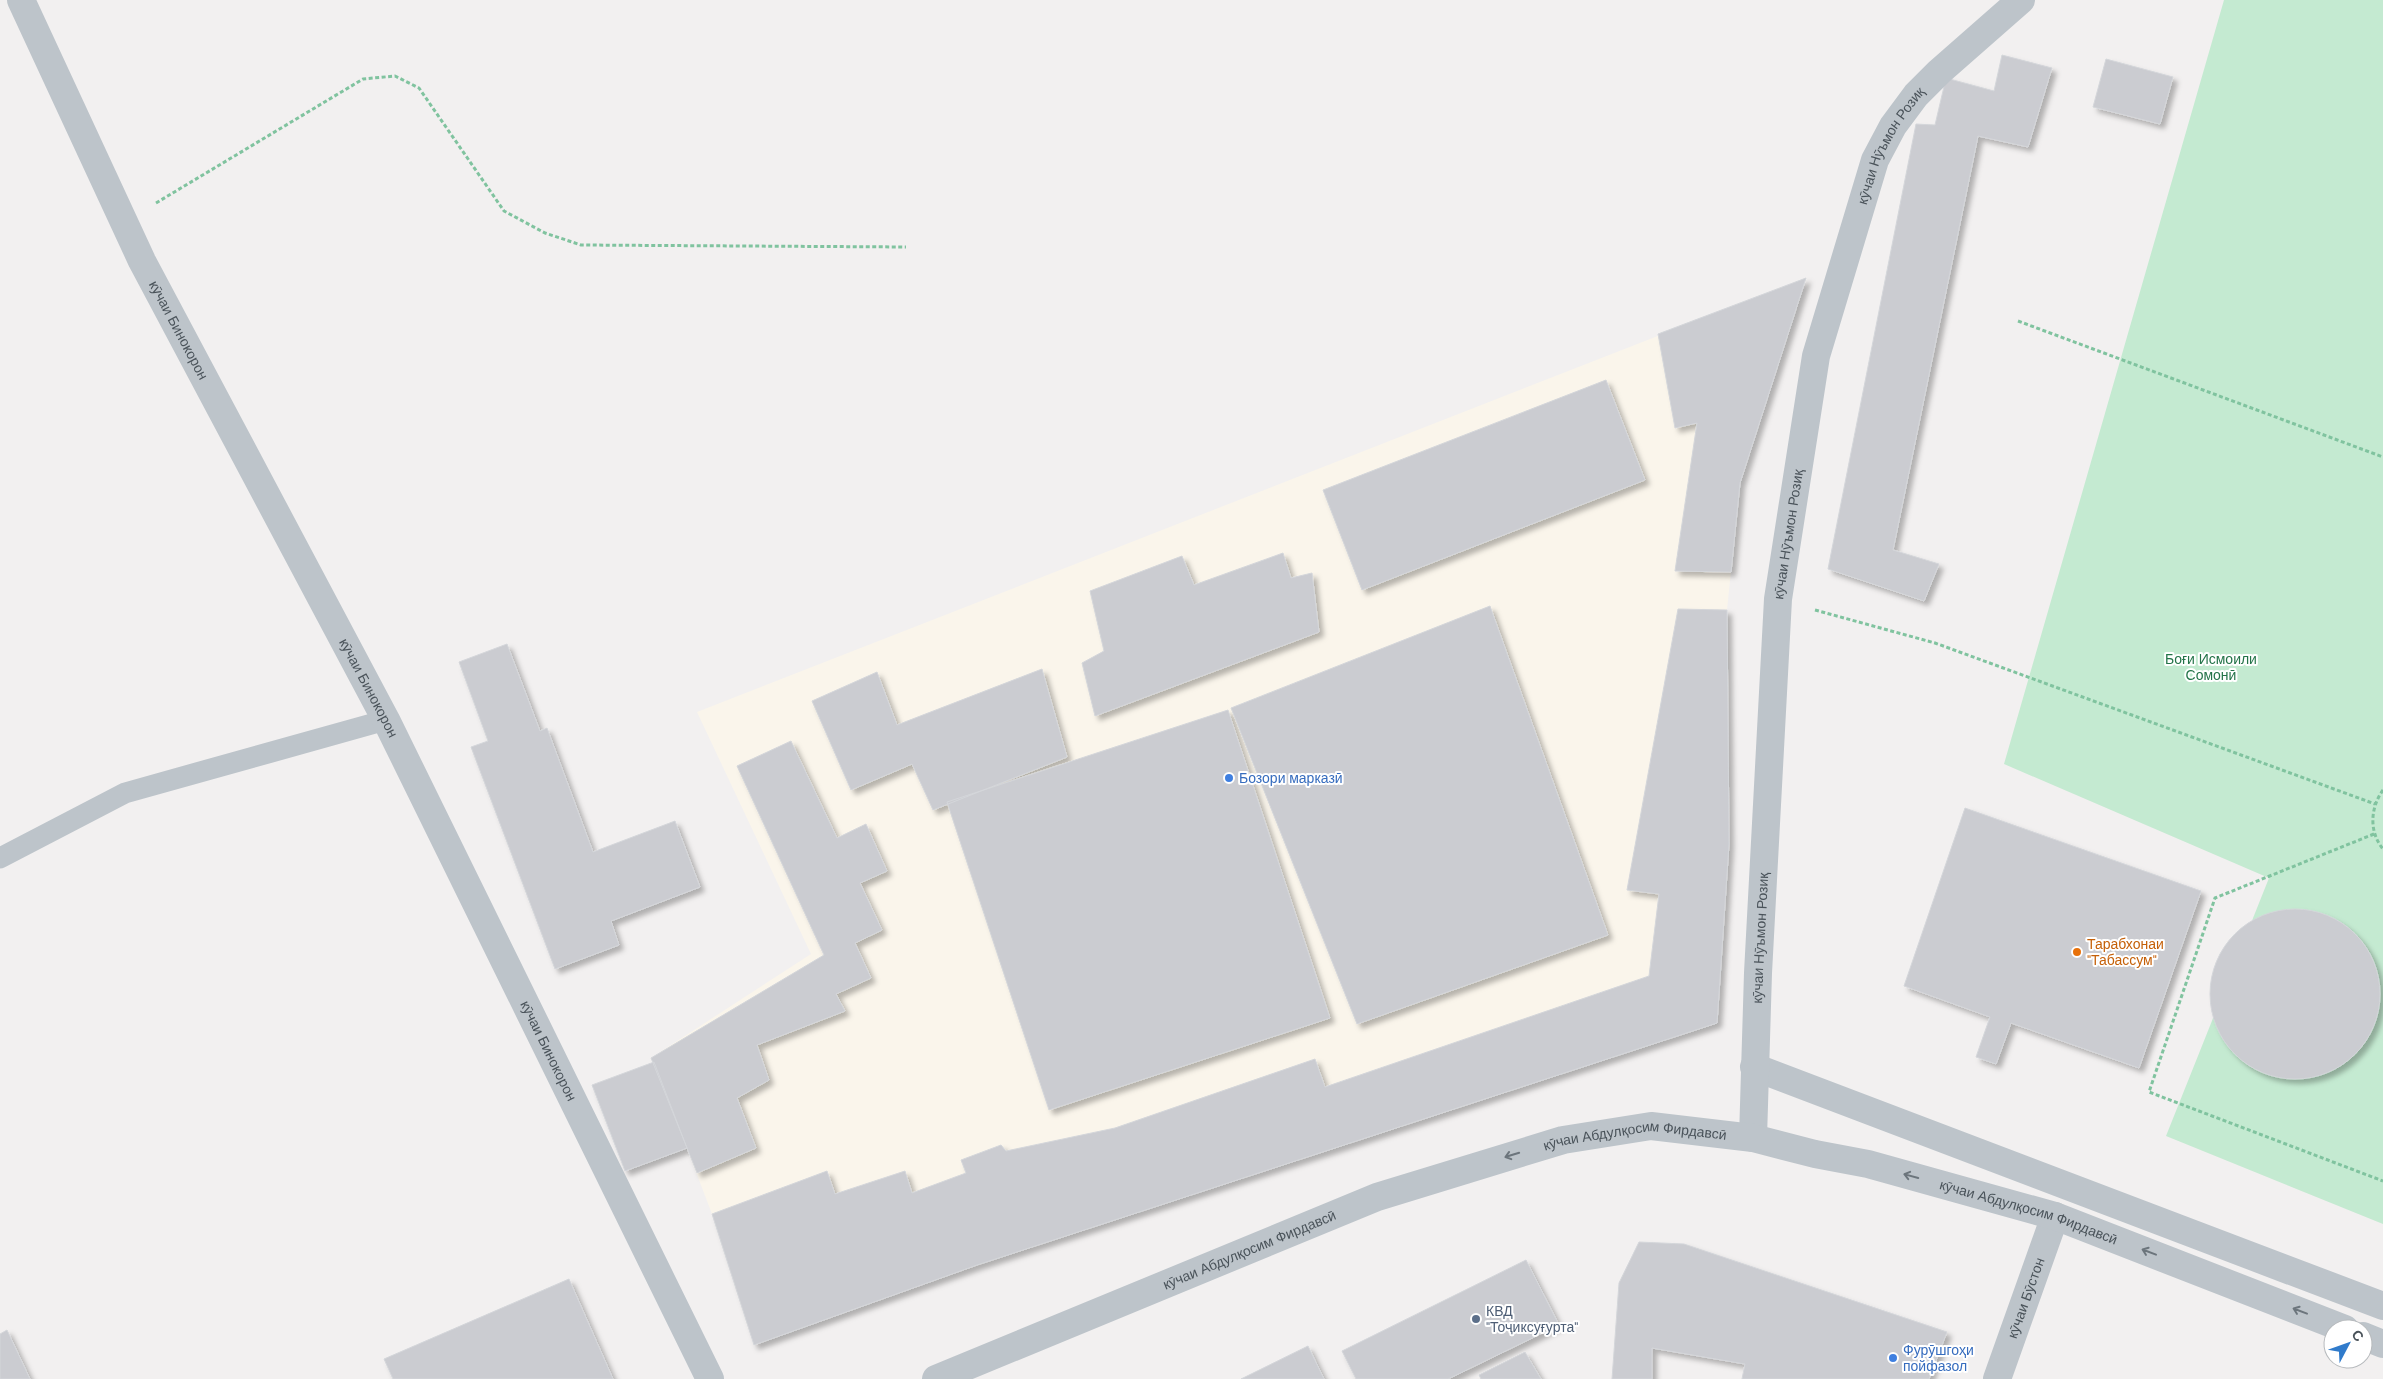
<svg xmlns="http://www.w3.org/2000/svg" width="2383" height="1379" viewBox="0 0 2383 1379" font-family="'DM Sans',sans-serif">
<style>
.commercial{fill:#faf5eb}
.green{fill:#c4ead1}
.building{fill:#cbccd1;stroke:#d4d6da;filter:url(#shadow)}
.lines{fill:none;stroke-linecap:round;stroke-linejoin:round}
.path{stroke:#80c39f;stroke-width:3;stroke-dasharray:4 2.5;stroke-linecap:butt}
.service{stroke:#bdc4ca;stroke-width:21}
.pedestrian{stroke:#bdc4ca;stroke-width:28}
.minor{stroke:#bdc4ca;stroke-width:28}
.tertiary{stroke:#bdc4ca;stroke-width:28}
.oneway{stroke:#6c757c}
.shop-dot{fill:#3f7fe0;stroke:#fff;stroke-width:2}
.food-dot{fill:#e8710a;stroke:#fff;stroke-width:2}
.service-dot{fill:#5c6f8a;stroke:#fff;stroke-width:2}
.labels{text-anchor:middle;stroke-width:4;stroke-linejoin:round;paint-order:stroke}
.street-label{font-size:14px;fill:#4a535a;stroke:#fff}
.park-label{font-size:14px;fill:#237348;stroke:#fff}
.shop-label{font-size:14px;fill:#366cbe;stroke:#fff;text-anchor:start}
.food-label{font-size:14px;fill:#c56008;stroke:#fff;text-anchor:start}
.service-label{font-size:14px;fill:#4e5e75;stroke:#fff;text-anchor:start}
</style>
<defs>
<filter id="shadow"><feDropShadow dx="4.5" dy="4.5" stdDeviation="2.5" flood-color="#0004"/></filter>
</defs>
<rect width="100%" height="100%" fill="#f2f0f0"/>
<path class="commercial" d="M1806,278l-66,205 -13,127 2,234 -12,179 -740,242 -223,80 -42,-131 -58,-152 -3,-4 160,-104 -114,-242z"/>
<path class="green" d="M2224,0h159v1224l-217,-88 103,-258 -265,-114z"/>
<path class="building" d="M2002,55l50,13 -24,79 -50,-11 -85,414 46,14 -15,37 -96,-32 88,-445 19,1 11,-47 48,13z
M2106,59l67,18 -13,47 -67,-17z
M1806,278l-66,205 -9,89 -56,-1 22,-148 -22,5 -17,-94z
M1606,380l39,100 -283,110 -39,-100z
M1283,553l8,25 21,-5 7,59 -224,84 -13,-53 22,-12 -14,-60 92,-35 12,29z
M1490,606l118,329 -251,89 -126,-316z
M1678,609l49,1 2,234 -12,179 -740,242 -223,80 -42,-131 115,-43 8,23 70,-23 7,22 54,-20 -5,-13 40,-15 5,6 109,-23 200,-69 10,28 324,-111 10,-82 -32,-4z
M507,644l33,87 7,-3 46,124 82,-31 25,66 -89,34 8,24 -64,24 -84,-222 17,-6 -29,-79z
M1042,669l25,88 -134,53 -21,-46 -61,26 -39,-89 65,-29 20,53z
M1228,710l102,308 -281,92 -102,-308z
M791,741l46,97 29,-14 21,47 -27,12 22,47 -27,13 16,35 -35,16 9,17 -88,34 12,35 -32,18 19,50 -59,25 -46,-115 173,-103 -87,-189z
M1965,808l236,83 -62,177 -128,-45 -15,41 -20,-7 14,-40 -86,-31z
M2210 994a85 85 0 1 1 170 0a85 85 0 1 1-170 0Z
M654,1062l33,86 -62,23 -33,-86z
M1639,1242l45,2 263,88 -18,47h-187l3,-15 -93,-16v31h-40l7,-96z
M1526,1260l33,65 -111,54h-92l-14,-28z
M569,1279l44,100h-220l-9,-20z
M7,1330l23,49h-30v-45z
M1308,1346l16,33h-83z
M1525,1352l16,27h-60l-2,-4z"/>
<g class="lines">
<path class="path" d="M156,203l207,-124 32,-3 24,12 85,123 41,22 36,12 325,2
M2018,321l365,136
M1815,610l120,33 440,161
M2383,790c-13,18 -14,42 0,59
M2374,834l-159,64 -66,194 234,89"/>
<path class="service" d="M0,858l125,-65 261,-73"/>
<path class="pedestrian" d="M1754,1067l629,239"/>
<g class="minor">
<path id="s1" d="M21,0l121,261 244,459 324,659"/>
<path id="s2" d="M1753,1138l5,-165 20,-374 38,-243 59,-196 18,-34 23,-31 23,-23 82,-72"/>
<path id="s3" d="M1997,1379l58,-163"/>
</g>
<g class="tertiary">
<path d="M2363,1336l20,8"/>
<path id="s4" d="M936,1379l441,-182 186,-57 88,-14 102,12 62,16 53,10 187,52 290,113"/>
</g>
</g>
<defs><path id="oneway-shaft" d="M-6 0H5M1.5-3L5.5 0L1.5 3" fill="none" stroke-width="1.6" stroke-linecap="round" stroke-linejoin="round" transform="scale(1.25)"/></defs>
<g class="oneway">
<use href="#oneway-shaft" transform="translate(1512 1155) rotate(163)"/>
<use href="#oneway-shaft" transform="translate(1911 1176) rotate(-165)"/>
<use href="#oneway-shaft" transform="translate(2149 1252) rotate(-159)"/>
<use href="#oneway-shaft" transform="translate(2300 1311) rotate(-159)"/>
</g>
<g class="shop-dot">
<circle cx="1229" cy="778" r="5"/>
<circle cx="1893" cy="1358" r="5"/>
</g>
<circle class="food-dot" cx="2077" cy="952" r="5"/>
<circle class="service-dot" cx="1476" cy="1319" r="5"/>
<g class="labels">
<g class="street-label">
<text dy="5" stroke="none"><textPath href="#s2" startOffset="1010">кӯчаи Нӯъмон Розиқ</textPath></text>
<text dy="5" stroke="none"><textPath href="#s1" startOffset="366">кӯчаи Бинокорон</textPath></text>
<text dy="5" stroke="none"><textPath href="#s2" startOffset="605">кӯчаи Нӯъмон Розиқ</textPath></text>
<text dy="5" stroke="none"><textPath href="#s1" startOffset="771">кӯчаи Бинокорон</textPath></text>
<text dy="5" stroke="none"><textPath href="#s2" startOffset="200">кӯчаи Нӯъмон Розиқ</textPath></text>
<text dy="5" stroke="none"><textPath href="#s1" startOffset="1176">кӯчаи Бинокорон</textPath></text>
<text dy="5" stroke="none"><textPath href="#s4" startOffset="744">кӯчаи Абдулқосим Фирдавсӣ</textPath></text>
<text dy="5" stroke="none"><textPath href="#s4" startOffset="1149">кӯчаи Абдулқосим Фирдавсӣ</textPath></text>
<text dy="5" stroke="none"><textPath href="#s4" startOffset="339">кӯчаи Абдулқосим Фирдавсӣ</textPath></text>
<text dy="5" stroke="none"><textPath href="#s3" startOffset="86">кӯчаи Бӯстон</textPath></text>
</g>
<g class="park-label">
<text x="2211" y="664">Боғи Исмоили<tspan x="2211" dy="16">Сомонӣ</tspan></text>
</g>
<g class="shop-label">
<text x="1239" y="783">Бозори марказӣ</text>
<text x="1903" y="1355">Фурӯшгоҳи<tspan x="1903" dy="16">пойфазол</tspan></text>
</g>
<g class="food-label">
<text x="2087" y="949">Тарабхонаи<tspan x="2087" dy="16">"Табассум"</tspan></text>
</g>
<g class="service-label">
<text x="1486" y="1316">КВД<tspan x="1486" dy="16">"Тоҷиксуғурта"</tspan></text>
</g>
</g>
<g transform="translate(2348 1344) rotate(49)"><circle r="24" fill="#ffffff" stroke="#b7babd"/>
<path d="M0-4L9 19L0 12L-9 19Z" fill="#307bcb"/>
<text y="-8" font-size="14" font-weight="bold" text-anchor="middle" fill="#4a535a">С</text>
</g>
</svg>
